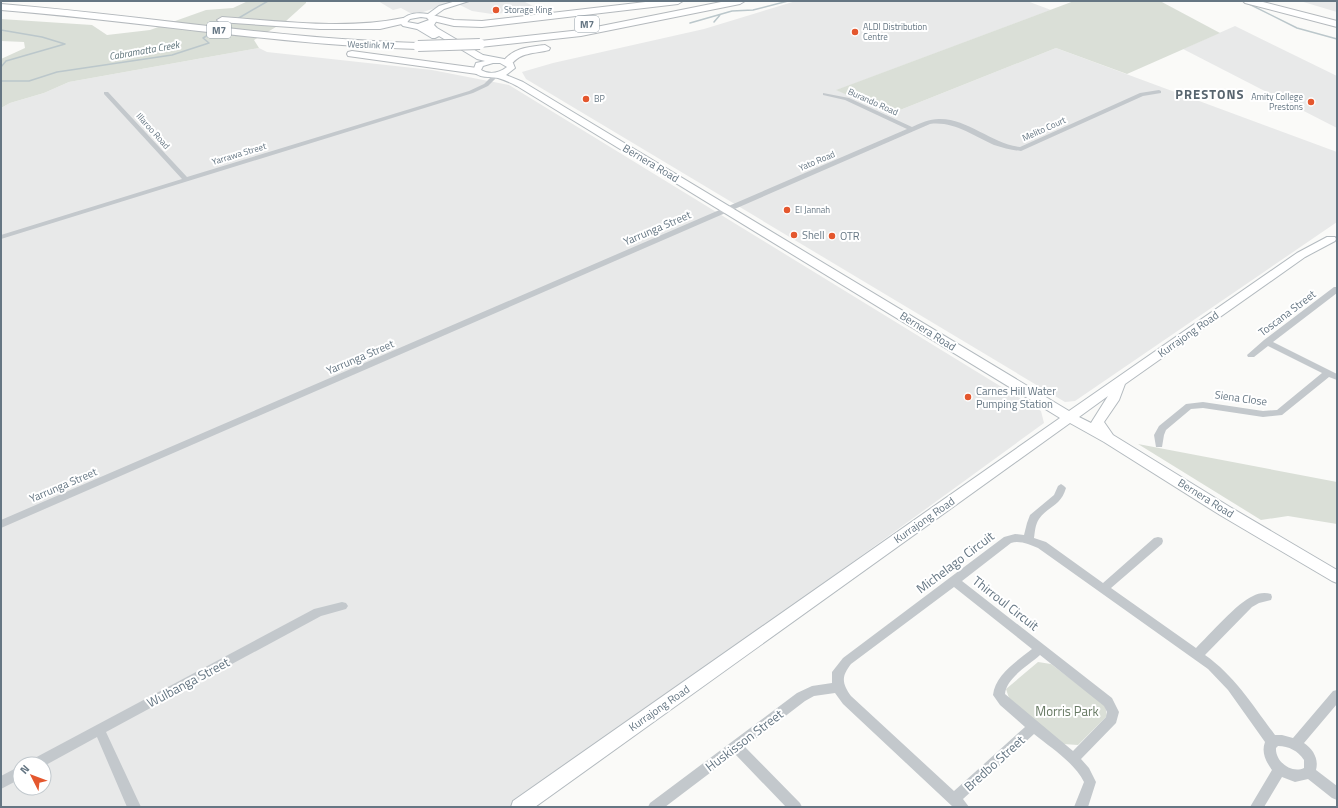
<svg xmlns="http://www.w3.org/2000/svg" width="1338" height="808" viewBox="0 0 1338 808" font-family="'Titillium Web',sans-serif">
<style>
.built{fill:#e8e9e9;fill-rule:evenodd}
.green{fill:#dadfd7}
.lines{fill:none;stroke-linecap:round;stroke-linejoin:round}
.stream{stroke:#bbc7cb;stroke-width:1.5}
.secondary-casing{stroke:#b3babf;stroke-width:2}
.motorway-casing{stroke:#b4b9bd;stroke-width:2}
.minor{fill:#c3c8cc;fill-rule:evenodd}
.secondary{fill:#fff;fill-rule:evenodd}
.motorway{fill:#fff;fill-rule:evenodd}
.motorway-bridge-casing{stroke:#b4b9bd;stroke-width:12;stroke-linecap:butt}
.motorway-bridge{stroke:#fff;stroke-width:10}
.poi-dot{fill:#e4572e;stroke:#fff;stroke-width:1.5}
.labels{text-anchor:middle;stroke-width:4;stroke-linejoin:round;paint-order:stroke}
.far-poi-label{font-size:9px;fill:#657683;stroke:#fff;text-anchor:start}
.far-street-label{font-size:9px;fill:#657683;stroke:#fff}
.shield{fill:#fff;stroke:#939fa8;stroke-width:1}
.shield-label{font-size:10px;font-weight:bold;fill:#657683}
.far-water-label{font-size:10px;font-style:italic;fill:#60757c;stroke:#fff}
.street-label{font-size:11px;fill:#657683;stroke:#fff}
.poi-label{font-size:11px;fill:#657683;stroke:#fff;text-anchor:start}
.far-district-label{font-size:13px;font-weight:bold;letter-spacing:1px;fill:#57646e;stroke:#fff}
.near-street-label{font-size:13px;fill:#657683;stroke:#fff}
.near-park-label{font-size:13px;fill:#687a64;stroke:#fff}
</style>
<rect width="100%" height="100%" fill="#fafaf8"/>
<path class="built" d="M378,1h145l18,9 -49,4 -20,-3 -18,-9 -34,11 -8,1 -11,-6 -8,2z
M796,1h231l24,9 -214,80 53,24 166,-66 281,104v70l-262,179 -10,1 -539,-323 -4,-7 31,-9 151,-34z
M1300,1h37v11z
M1235,26l102,50v52l-154,-79z
M259,48l8,4 165,18 77,15 532,326 3,12 -528,384h-515v-699l9,-5 34,-10 25,-11zM20,764h24v24h-24z"/>
<path class="green" d="M248,1h58v2l-20,18 -32,19 5,8 -190,34 -25,11 -34,10 -9,5v-49l24,-11 -1,-6 -23,-1v-22l91,6 15,10 43,-5 56,-20 27,-2z
M1074,1h86l60,32 -93,41 -71,-26 -166,66 -54,-24z
M1138,444l199,38v42l-49,-8 -27,4z
M1038,662l13,2 54,41 2,11 -29,29 -15,-1 -53,-43 -4,-12z"/>
<g class="lines">
<path class="stream" d="M1243,1l54,27 40,11
M237,19l31,-18
M714,22l6,-7
M690,23l42,-12 21,-1 35,-9
M219,29l13,-7
M1,30l41,7 23,7 -59,17 -5,6
M1,81h28l28,-9 115,-17 37,-12 -6,-5 12,-7"/>
<defs>
<path id="secondary" d="M456,1h13l-25,8 -10,7 3,4 -3,5 3,3 46,27 21,4 9,4 2,5 -9,7 17,7 546,329 228,-158 30,-16h8l1,2 -1,2 -30,16 -180,127 -6,16 -15,22 9,13 117,72 107,63v13l-5,-2 -112,-66 -116,-73 -34,-19 -535,384h-24l2,-6 547,-383 -543,-332c-6,-3 -12,-6 -19,-8 -9,-2 -18,1 -25,-7l3,-8 9,-2 -8,-2 -38,-23 -4,2h-3l-15,-9 -14,-3 -4,-4c8,-9 18,-10 29,-8l11,-8zM421,17l7,1 1,2 -11,4 -11,-2 3,-3zM493,63h7l7,4c-8,6 -17,8 -26,3l2,-4zM1108,396l-17,27 -12,-6z"/>
<path id="motorway" d="M654,1h29l-5,3 -196,23 -28,-1 -25,-6 -2,-2 5,-3 22,5 28,1z
M726,1h19l-5,3 -159,32 -101,11 -5,-3 5,-3 101,-11z
M1243,1h16l78,20v6l-92,-24z
M1,4c139,11 277,35 417,39l5,3 -5,3c-140,-4 -278,-28 -417,-39z
M222,17c58,4 124,13 181,1l5,3 -2,2 -26,6h-60l-101,-7 -2,-2z
M545,45l5,3 -1,2c-15,4 -29,2 -38,15l-4,1 -5,-3c10,-15 26,-16 43,-18z
M352,51l125,17 5,3 -5,3 -129,-18 -1,-2 1,-2z"/>
</defs>
<use href="#secondary" class="secondary-casing"/>
<use href="#motorway" class="motorway-casing"/>
<path class="minor" d="M494,74l5,1 -11,11 -15,7 -472,146v-4l181,-56 -78,-85v-2h4l79,85 282,-86 15,-7z
M1159,90l2,1v2l-18,3 -122,55c-9,-1 -18,-3 -27,-6 -21,-9 -40,-24 -64,-21l-929,404v-8l906,-391 -62,-29 -22,-5v-2l26,5 63,29c9,-4 17,-8 27,-8 28,-1 53,25 81,28l120,-54z
M1334,287h3v6l-64,49 64,32v6l-8,-3 -47,38 -19,2 -60,-9 -12,1 -25,21 -2,5 -2,12h-6l-2,-12 5,-9 27,-22 17,-2 60,9 14,-1 45,-37 -54,-27 -14,11h-6l-1,-2 17,-15z
M1061,484l3,2 2,2c-5,18 -18,18 -27,31 -4,6 -4,13 -5,19l12,4 57,41 51,-45 4,-1 4,1 1,3 -1,3 -51,44 85,60c13,-13 42,-46 57,-52 5,-3 12,-4 18,-2l1,3 -1,3 -12,3 -7,4 -47,48c30,21 48,51 70,80h7l11,3 40,-47 4,-1v14l-33,39c9,6 15,16 12,27l21,16v14l-5,-2 -24,-19 -13,3 -13,-5 -18,30h-14l22,-37c-6,-8 -11,-18 -7,-28l-37,-52 -20,-21 -170,-121c-8,-3 -18,-8 -27,-5l-49,38 150,117 7,14 -3,11 -35,36 8,9 7,14 -8,25h-14l10,-25c-10,-20 -33,-34 -50,-48l-71,65 6,8h-16l-110,-103 -8,-11 -21,3 -9,5 -60,46 55,56 2,4h-16l-51,-53 -70,53h-17l2,-4 147,-110 15,-7 20,-3v-11l11,-14 161,-121 11,-3 9,1 3,-12 3,-8 24,-20 4,-9zM954,587l78,62c-15,12 -37,26 -39,46l7,10 25,22 -71,64 -103,-95c-9,-13 -10,-19 0,-32zM1040,655l64,51 3,6 -1,5 -33,34 -68,-57c1,-16 24,-29 35,-39zM1278,746c11,0 20,5 26,14v8c-13,6 -29,-7 -28,-20z
M342,602l4,1 2,3 -2,3 -25,7 -215,116 35,75h-14l-30,-70 -53,29v-2h-15l2,-4 283,-151z
M20,766v13l-19,10v-13z"/>
<use href="#secondary" class="secondary"/>
<use href="#motorway" class="motorway"/>
<defs>
<path id="motorway-bridge" d="M418,46l62,-2"/>
</defs>
<use href="#motorway-bridge" class="motorway-bridge-casing"/>
<use href="#motorway-bridge" class="motorway-bridge"/>
</g>
<g class="poi-dot">
<circle cx="496" cy="10" r="4"/>
<circle cx="855" cy="32" r="4"/>
<circle cx="586" cy="99" r="4"/>
<circle cx="1311" cy="102" r="4"/>
<circle cx="787" cy="210" r="4"/>
<circle cx="794" cy="235" r="4"/>
<circle cx="832" cy="236" r="4"/>
<circle cx="968" cy="397" r="4"/>
</g>
<g class="labels">
<g class="far-poi-label">
<text x="504" y="13">Storage King</text>
<text x="863" y="30">ALDI Distribution<tspan x="863" dy="10">Centre</tspan></text>
<text x="1303" y="100" text-anchor="end">Amity College<tspan x="1303" dy="10">Prestons</tspan></text>
<text x="594" y="102">BP</text>
<text x="795" y="213">El Jannah</text>
</g>
<g class="far-street-label">
<text transform="translate(371 45) rotate(2)" y="3">Westlink M7</text>
<text transform="translate(873 102) rotate(24)" y="3">Burando Road</text>
<text transform="translate(1044 129) rotate(-24)" y="3">Melito Court</text>
<text transform="translate(153 131) rotate(48)" y="3">Illaroo Road</text>
<text transform="translate(239 154) rotate(-17)" y="3">Yarrawa Street</text>
<text transform="translate(817 161) rotate(-23)" y="3">Yato Road</text>
</g>
<g class="shield">
<rect x="575" y="16" width="24" height="16" rx="3"/>
<rect x="207" y="22" width="24" height="16" rx="3"/>
</g>
<g class="shield-label">
<text x="587" y="28">M7</text>
<text x="219" y="34">M7</text>
</g>
<g class="far-water-label">
<text transform="translate(144 50) rotate(-10)" y="4">Cabramatta Creek</text>
</g>
<g class="street-label">
<text transform="translate(651 163) rotate(31)" y="4">Bernera Road</text>
<text transform="translate(657 228) rotate(-23)" y="4">Yarrunga Street</text>
<text transform="translate(1287 313) rotate(-37)" y="4">Toscana Street</text>
<text transform="translate(928 331) rotate(32)" y="4">Bernera Road</text>
<text transform="translate(1188 334) rotate(-35)" y="4">Kurrajong Road</text>
<text transform="translate(360 357) rotate(-23)" y="4">Yarrunga Street</text>
<text transform="translate(1241 398) rotate(8)" y="4">Siena Close</text>
<text transform="translate(63 485) rotate(-23)" y="4">Yarrunga Street</text>
<text transform="translate(1206 498) rotate(32)" y="4">Bernera Road</text>
<text transform="translate(924 520) rotate(-35)" y="4">Kurrajong Road</text>
<text transform="translate(659 708) rotate(-35)" y="4">Kurrajong Road</text>
</g>
<g class="poi-label">
<text x="802" y="239">Shell</text>
<text x="840" y="240">OTR</text>
<text x="976" y="395">Carnes Hill Water<tspan x="976" dy="13">Pumping Station</tspan></text>
</g>
<g class="far-district-label">
<text x="1210" y="99">PRESTONS</text>
</g>
<g class="near-street-label">
<text transform="translate(955 562) rotate(-37)" y="5">Michelago Circuit</text>
<text transform="translate(1006 603) rotate(38)" y="5">Thirroul Circuit</text>
<text transform="translate(188 682) rotate(-28)" y="5">Wulbanga Street</text>
<text transform="translate(744 740) rotate(-37)" y="5">Huskisson Street</text>
<text transform="translate(994 763) rotate(-42)" y="5">Bredbo Street</text>
</g>
<g class="near-park-label">
<text x="1067" y="716">Morris Park</text>
</g>
</g>
<rect width="1338" height="808" fill="none" stroke="#657683" stroke-width="4"/>
<g transform="translate(32 776) rotate(312)"><circle r="19" fill="#ffffff" stroke="#c1c8cd"/>
<path d="M0-3L7 15L0 10L-7 15Z" fill="#e4572e"/>
<text y="-6" font-size="11" font-weight="bold" text-anchor="middle" fill="#657683">N</text>
</g>
</svg>
